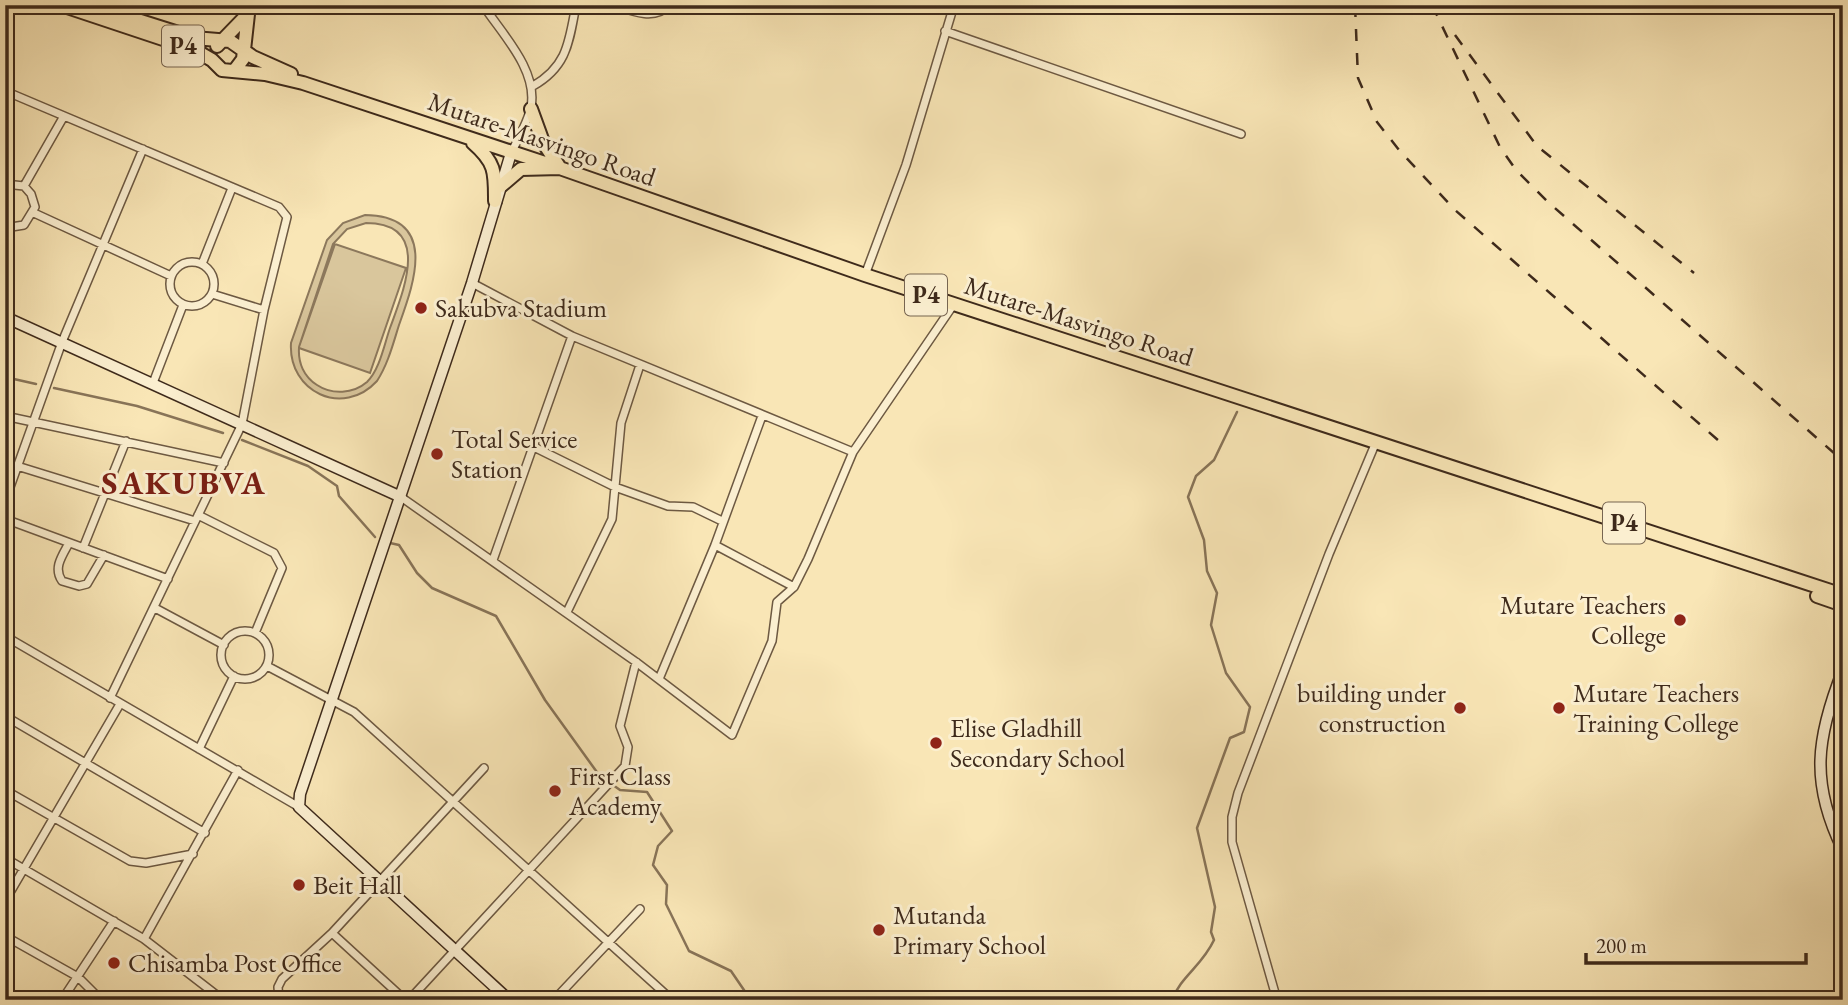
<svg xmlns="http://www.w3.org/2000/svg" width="1848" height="1005" viewBox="0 0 1848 1005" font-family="'EB Garamond',serif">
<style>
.green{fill:#d9c69c;stroke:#8c785c;stroke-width:2;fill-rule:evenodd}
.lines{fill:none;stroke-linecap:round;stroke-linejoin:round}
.stream{stroke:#887458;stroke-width:2.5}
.street-casing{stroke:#6d5942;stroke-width:10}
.secondary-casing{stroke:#3e2a1b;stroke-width:13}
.highway-casing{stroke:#3e2a1b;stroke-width:16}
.street{stroke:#fbefd0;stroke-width:7}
.secondary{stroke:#fbefd0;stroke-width:10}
.highway{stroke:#f9e6b6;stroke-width:12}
.rail{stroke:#3e2a1b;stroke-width:2.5;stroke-dasharray:12 12;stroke-linecap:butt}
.poi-dot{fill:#8f2418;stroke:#fbefd0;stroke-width:2.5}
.labels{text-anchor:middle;stroke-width:6;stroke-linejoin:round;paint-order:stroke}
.shield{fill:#fbefd0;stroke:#776551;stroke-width:2}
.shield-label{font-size:24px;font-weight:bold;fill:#3e2a1b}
.street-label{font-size:26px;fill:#3e2a1b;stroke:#fbefd0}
.poi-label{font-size:26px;fill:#3e2a1b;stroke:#fbefd0;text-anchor:start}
.district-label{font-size:33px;font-weight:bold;letter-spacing:2px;fill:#7a1f14;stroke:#fbefd0}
</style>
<rect width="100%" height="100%" fill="#f9e6b6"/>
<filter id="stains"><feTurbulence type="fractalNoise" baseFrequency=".00286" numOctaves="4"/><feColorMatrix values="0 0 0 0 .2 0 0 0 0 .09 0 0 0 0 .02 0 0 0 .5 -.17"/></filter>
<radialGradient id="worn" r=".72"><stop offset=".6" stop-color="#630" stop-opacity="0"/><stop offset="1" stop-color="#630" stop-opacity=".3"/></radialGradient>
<path class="green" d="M365,215c74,1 49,68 34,110 -6,19 -11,39 -22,56 -34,37 -89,11 -86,-38l36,-103 16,-17zM366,223c67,0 37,69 24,105 -6,17 -10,41 -23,54 -14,12 -35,13 -50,3 -13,-8 -19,-22 -18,-37l71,25 36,-105 -71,-24 -36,103 34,-103 14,-15z"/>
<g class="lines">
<path class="stream" d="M5,377l31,7
M54,388l83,18 86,27
M242,440l66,26 29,20 2,10 36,41
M390,543l9,2 18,28 15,15 64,28 49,84 54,75 21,15 27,2 25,39 -14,15 -5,19 14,20 -1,19 23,47 42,20 15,22 12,7
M1172,1000c9,-24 30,-34 42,-60l-3,-8 4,-25 -18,-79 33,-90 14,-6 6,-25 -24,-34 -15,-48 6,-32 -10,-22 -3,-31 -16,-43 8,-21 18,-16 23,-48"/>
<defs>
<path id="street" d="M483,5c19,29 55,65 48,102 -3,15 -13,32 -20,46
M614,5c17,6 41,16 55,0
M945,31l296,103
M533,86c35,-20 36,-45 43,-81
M5,91l274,116 8,10 -23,93 -22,114 -132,274
M5,184l19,2 7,8 4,13 -11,18 -19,3
M24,186l40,-70
M34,213l137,63
M170 284a22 22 0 1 1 44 0a22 22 0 1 1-44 0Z
M202,264l30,-76
M865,275l41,-110 48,-160
M472,283l100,53 281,116
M212,294l52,16
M153,383l30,-78
M5,416l219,47
M534,447l81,40 53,19 25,1 29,14
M17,466l178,55
M401,497l235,165 96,73 40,-94 5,-39 17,-15 14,-28 45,-107 101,-148
M5,501l57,-159 81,-193
M198,515l76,38 8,15 -27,65
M5,519l163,60
M69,543c-7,13 -16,25 -7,38l17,5 8,-2 17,-29
M715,545l79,42
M83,548l43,-107
M493,560l79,-224
M155,608l69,37
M567,612l45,-93 9,-96 19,-58
M221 655a24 24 0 1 1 48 0a24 24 0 1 1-48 0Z
M5,636l294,171
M267,666l87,46 318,288
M659,679l56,-134 47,-129
M5,716l200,117
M199,749l35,-73
M5,790l125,71 16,2 47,-9
M5,858l139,81 79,61
M5,901l115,-197
M5,936l73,41 23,23
M144,939l94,-169
M62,1000l52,-79
M279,1000l-1,-13 4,-8 50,-46
M405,1000l-73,-67 152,-165
M409,1000l216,-234 3,-19 -8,-21 16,-64
M554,1000l86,-91
M1277,1000l-45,-158v-25l6,-24 91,-239 47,-112"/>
<path id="secondary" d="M5,317l396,180
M1843,670c-27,68 -33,113 0,180
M509,1000l-210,-193 1,-13 172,-511 39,-130"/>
<path id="highway" d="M61,5l132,44 19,11 10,10 43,4 38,9 251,83 311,109 978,320
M90,5l104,33 36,3 23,16 38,17
M217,46l31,-32
M234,71l9,-12 5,-45
M473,143c23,20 22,30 22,58
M501,186l20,-17 39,-1 -17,-26 -12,-33
M1817,596l26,9"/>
</defs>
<use href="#street" class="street-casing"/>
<use href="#secondary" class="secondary-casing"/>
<use href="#highway" class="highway-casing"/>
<use href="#street" class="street"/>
<use href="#secondary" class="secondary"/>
<use href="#highway" class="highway"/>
<path class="rail" d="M1355,5l3,73 19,44 22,28 56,60 264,231
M1432,5l68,142 16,23 32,32 295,259
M1455,35l82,111 157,127"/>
</g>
<g class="poi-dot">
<circle cx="421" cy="308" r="7"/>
<circle cx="437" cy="454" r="7"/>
<circle cx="1680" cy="620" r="7"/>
<circle cx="1460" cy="708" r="7"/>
<circle cx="1559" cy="708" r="7"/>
<circle cx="936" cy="743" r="7"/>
<circle cx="555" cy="791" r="7"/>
<circle cx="299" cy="885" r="7"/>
<circle cx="879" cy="930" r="7"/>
<circle cx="114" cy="963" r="7"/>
</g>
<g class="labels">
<g class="shield">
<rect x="162" y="25.5" width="42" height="41" rx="5"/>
<rect x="905" y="274.5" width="42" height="41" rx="5"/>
<rect x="1603" y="502.5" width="42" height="41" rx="5"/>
</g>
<g class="shield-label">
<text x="183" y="54">P4</text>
<text x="926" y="303">P4</text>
<text x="1624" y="531">P4</text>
</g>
<g class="street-label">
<text transform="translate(542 139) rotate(19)" y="9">Mutare-Masvingo Road</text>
<text transform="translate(1079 321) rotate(18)" y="9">Mutare-Masvingo Road</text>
</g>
<g class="poi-label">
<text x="435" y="317">Sakubva Stadium</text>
<text x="451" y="448">Total Service<tspan x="451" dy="30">Station</tspan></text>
<text x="1666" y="614" text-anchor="end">Mutare Teachers<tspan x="1666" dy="30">College</tspan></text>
<text x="1446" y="702" text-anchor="end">building under<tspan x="1446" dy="30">construction</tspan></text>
<text x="1573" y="702">Mutare Teachers<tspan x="1573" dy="30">Training College</tspan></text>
<text x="950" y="737">Elise Gladhill<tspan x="950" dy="30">Secondary School</tspan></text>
<text x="569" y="785">First Class<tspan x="569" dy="30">Academy</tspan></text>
<text x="313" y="894">Beit Hall</text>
<text x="893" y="924">Mutanda<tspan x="893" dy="30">Primary School</tspan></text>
<text x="128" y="972">Chisamba Post Office</text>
</g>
<g class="district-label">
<text x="184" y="494">SAKUBVA</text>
</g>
</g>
<rect width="1848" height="1005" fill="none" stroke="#f9e6b6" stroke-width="28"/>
<rect x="7" y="7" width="1834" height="991" fill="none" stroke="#3e2a1b" stroke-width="3.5"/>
<rect x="14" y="14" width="1820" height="977" fill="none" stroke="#3e2a1b" stroke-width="2"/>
<path d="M1586 953v10h220v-10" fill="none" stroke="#3e2a1b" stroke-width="3.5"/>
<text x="1596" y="953" font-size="21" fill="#3e2a1b" stroke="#fbefd0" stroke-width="5" paint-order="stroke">200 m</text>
<rect width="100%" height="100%" filter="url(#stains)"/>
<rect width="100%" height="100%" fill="url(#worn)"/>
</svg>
